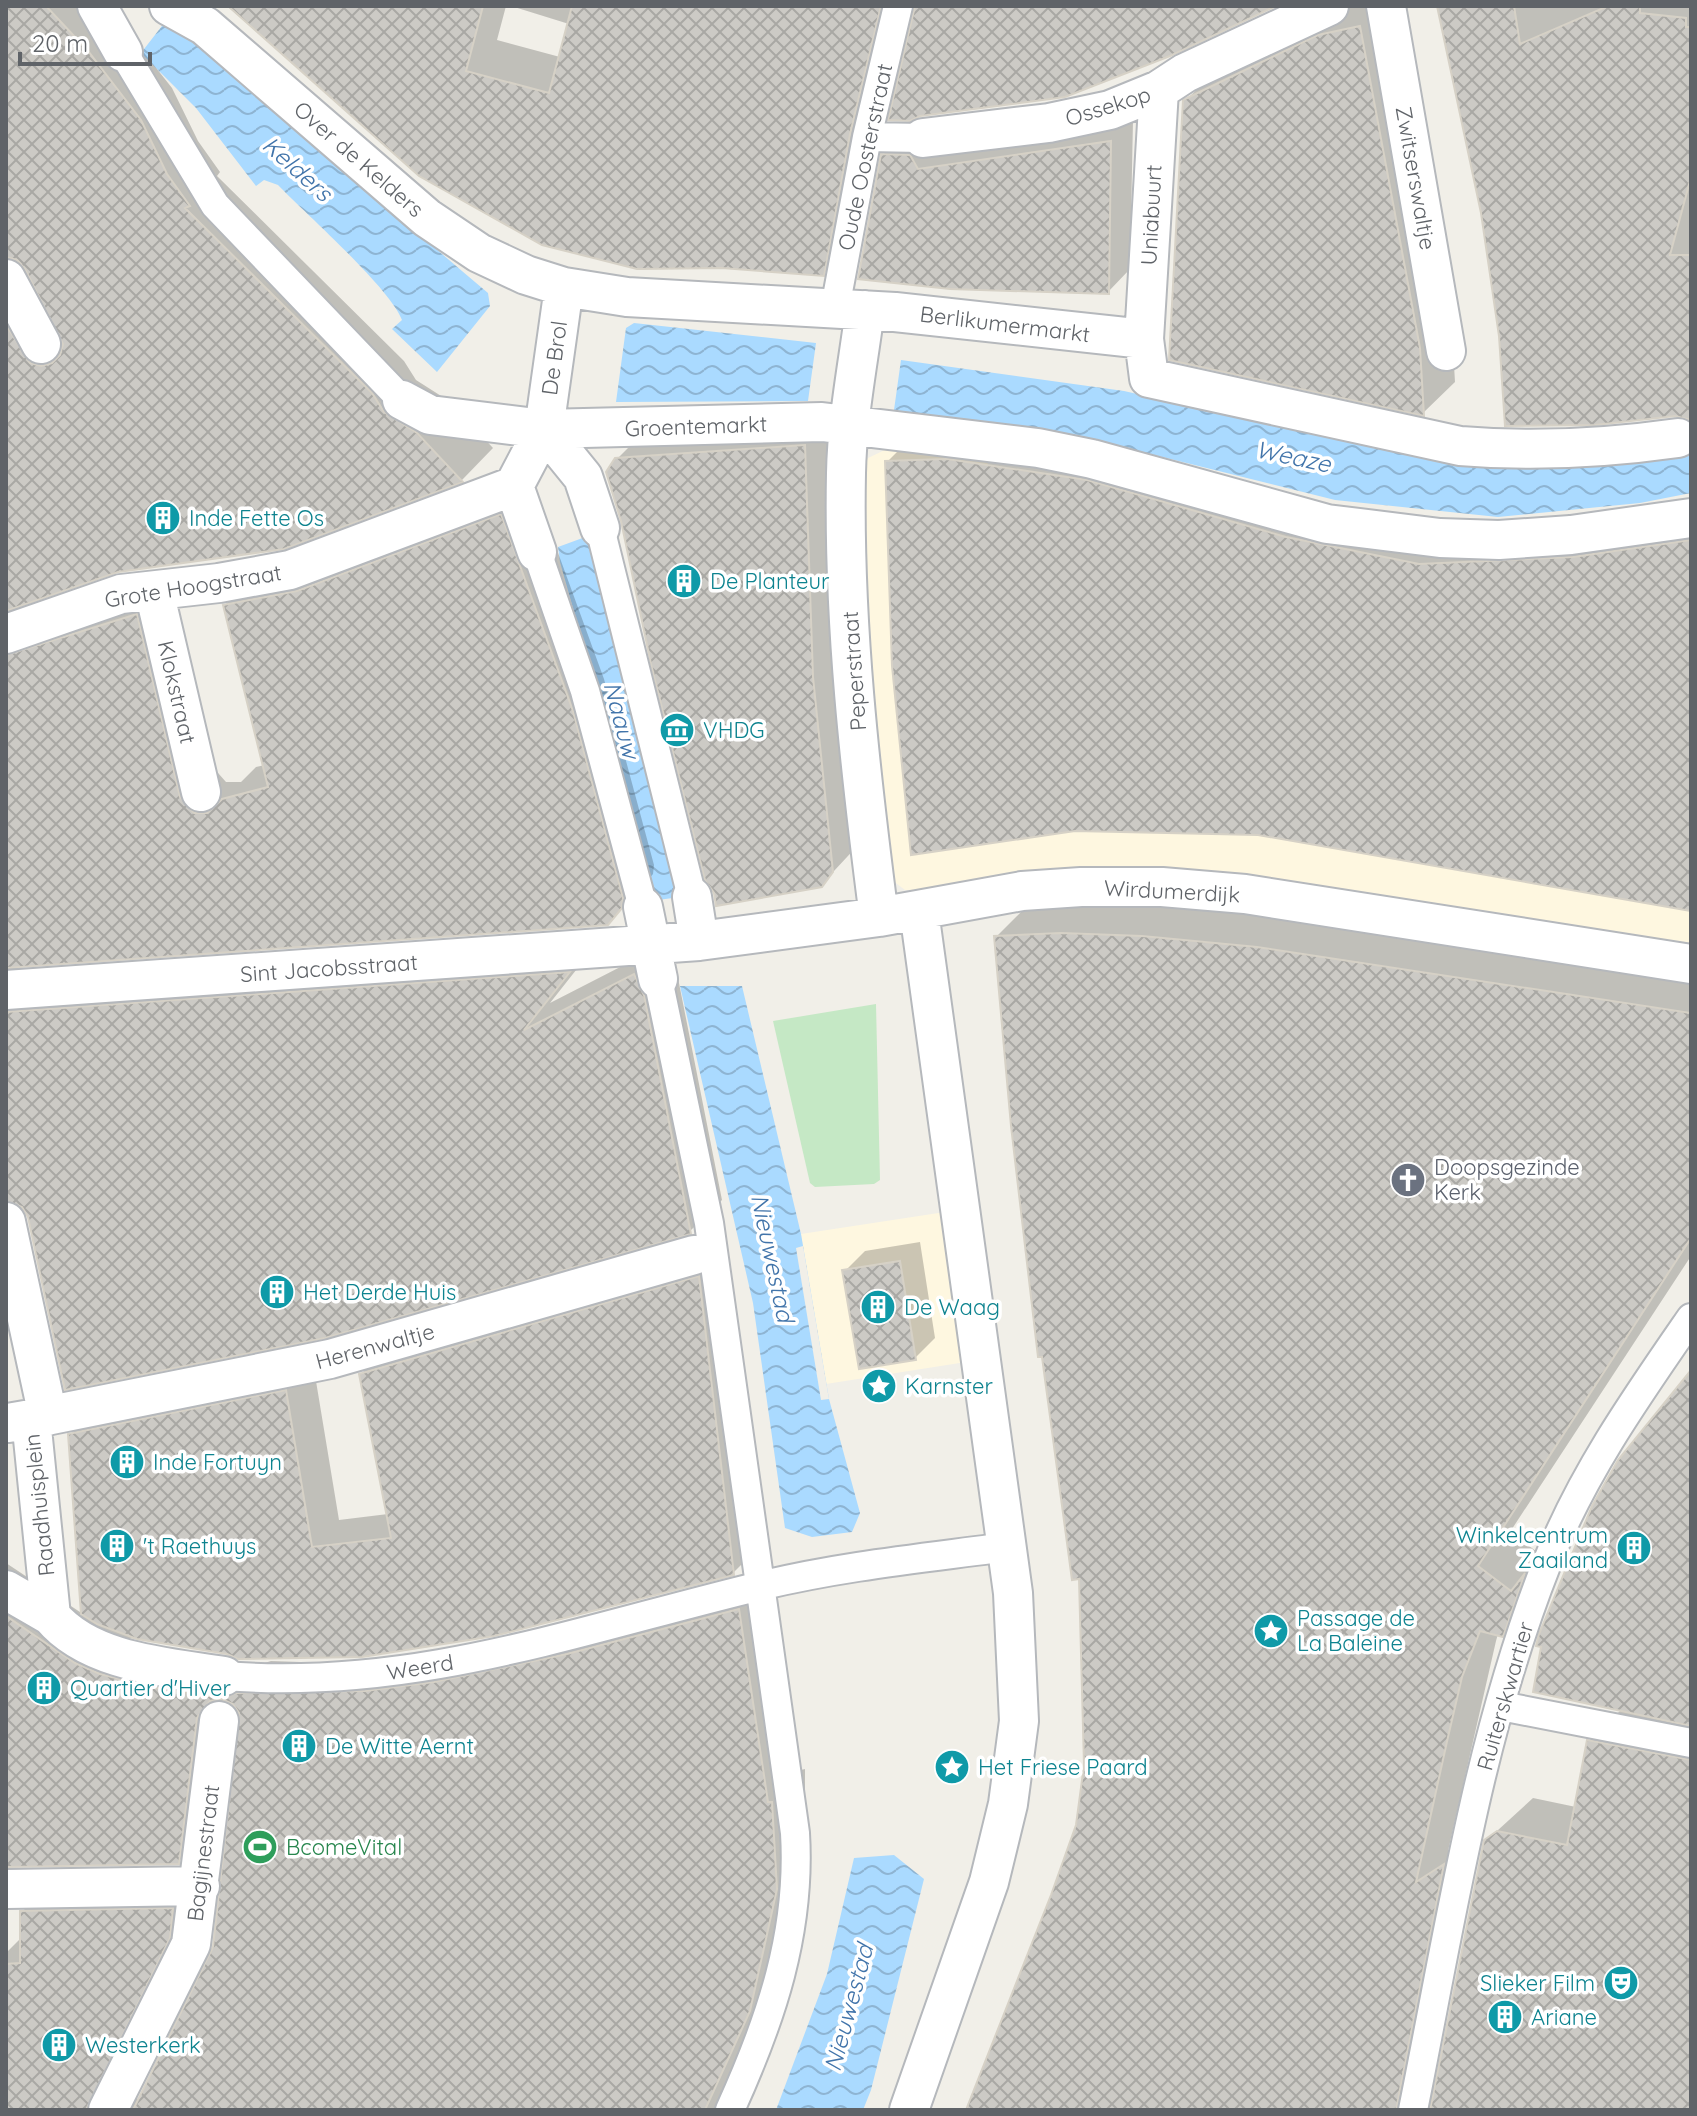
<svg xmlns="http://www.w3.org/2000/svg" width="1697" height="2116" viewBox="0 0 1697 2116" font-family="Quicksand,sans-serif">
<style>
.commercial{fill:#fef7e0}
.green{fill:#c5e8c5}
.water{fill:url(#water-waves)}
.pier{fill:#f1efe8}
.shadow{fill:#0003}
.building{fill:url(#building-cross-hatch);stroke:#d6d1c6;stroke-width:2}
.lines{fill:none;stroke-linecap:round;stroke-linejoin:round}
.pedestrian-casing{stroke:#b5b8bc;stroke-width:32}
.minor-casing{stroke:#b5b8bc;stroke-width:42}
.pedestrian{stroke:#fff;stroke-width:28}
.minor{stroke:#fff;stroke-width:38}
.labels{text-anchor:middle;stroke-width:7;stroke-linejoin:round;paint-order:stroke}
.street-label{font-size:22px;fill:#5f6368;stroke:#fff}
.culture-label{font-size:22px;fill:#0d838f;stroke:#fff;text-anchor:start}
.worship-label{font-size:22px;fill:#5b616d;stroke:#fff;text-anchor:start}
.leisure-label{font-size:22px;fill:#27864d;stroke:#fff;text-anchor:start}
.water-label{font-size:24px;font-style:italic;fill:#4174aa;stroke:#fff}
</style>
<defs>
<pattern id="water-waves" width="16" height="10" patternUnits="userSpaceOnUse" patternTransform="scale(2)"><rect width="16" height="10" fill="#aadaff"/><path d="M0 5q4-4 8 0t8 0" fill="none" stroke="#8eb4d2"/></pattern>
<pattern id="building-cross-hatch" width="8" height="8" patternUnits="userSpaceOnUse" patternTransform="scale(2)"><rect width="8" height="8" fill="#cccac5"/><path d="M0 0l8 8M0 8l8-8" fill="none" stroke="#a9a8a4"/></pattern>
</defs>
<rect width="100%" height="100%" fill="#f1efe8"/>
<path class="commercial" d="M889,448l99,11 -4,45 707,278v166l-417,-65 -369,7 -13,-10 -23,-162 -9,-246 8,-14z
M945,1212l21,150 -140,22 -25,-150z"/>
<path class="green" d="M876,1004l4,176 -6,4 -59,3 -5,-4 -37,-162z"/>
<path class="water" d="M165,22c113,83 215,181 323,271l2,13 -53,66 -45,-43 10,-9c-12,-32 -96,-106 -124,-135l-14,-5 -8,6 -60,-78 -55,-55z
M634,323l182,20 -8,58 -192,1 10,-74z
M901,360l223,31 318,72 72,5 160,-9 17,-5v39l-51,10 -142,14 -163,-17 -245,-61 -196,-29z
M588,536l92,361 -22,3 -8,-19 -90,-319 -2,-15z
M680,986h62l59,248 28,165 31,114 -8,19 -40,5 -27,-9 -32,-225z
M894,1855l30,24 -53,211 -8,20h-87l51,-136 27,-116z"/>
<path class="pier" d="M803,1246l26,153 -8,1 -25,-152z"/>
<path class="shadow" d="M6,6h101l65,82 26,53 22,31 -3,4 187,185 12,19 33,21 44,47 -31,32 -178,67 -170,24 -98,34 7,13 146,-34 42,181 15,17h15l15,-15 9,-2 -40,-160 32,-32 276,-89 71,195 50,186 -1,9 -14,17 -32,32 -589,42 1,5 9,8 571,-37 -49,62 117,-60 8,20 47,237 -33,32 -660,-16 -11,-13 21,97 -33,32z
M227,6h279l-9,34 63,17 9,-33 -58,-18h393l-49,236 -32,32 -403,-100z
M1348,6h45l58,309 4,67 -32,31 -238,-312 33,-32z
M1440,6h251v412l-190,-82 -34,-208z
M1133,120l-3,149 -22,23 -225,-137 23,-22z
M832,418l28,425 -39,42 -205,-425 29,-29z
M919,430l533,103 239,-19v395l-804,-447z
M1096,900l149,9 446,64v283l-181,276 34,25 -8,44 -34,34 -4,-1 -2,7 -48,210 28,-18 -47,239 7,20 50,-251 47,-43 43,9 13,-66 33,-32 -84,-65 40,-106 41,-77 72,-84v733h-724l86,-214 25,-71 9,-77 -6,-171 -7,1 -14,-85 -41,-311 -23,-245 34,-34z
M920,1242l15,96 -20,20 -70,-87 20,-20z
M727,1250l34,295 -28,28 -174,46 -131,28 -66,8 -134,-3 -99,-14 31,11 95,17 16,-5 59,2 71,-4 134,-22 237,-60 29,193 4,-1v56l6,12 -23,118 -68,155h-714v-157l16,-16v-25l33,-34 150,-2 -73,222 8,1 75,-151 26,-237 -14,-10 -16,128 -33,33 -172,3v-302l77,51 -13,-179 28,-29 215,-43 26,157 49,-6 -27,-140 29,-28z"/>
<path class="building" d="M6,6h40l42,45 53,69 26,54 23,32 -5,2 187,185 12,19 33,21 46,49 -179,67 -166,23 -112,39v-286l24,38 11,3 11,-3 8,-8 3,-11 -38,-75 -8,-9 -11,-3z
M228,6h255l-17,65 83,22 23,-87h309l-31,128 -26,142 -102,-8 -85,1 -95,-24 -123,-69z
M915,6h361l-106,50 -105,41 -145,19 -10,5 -22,-1z
M1437,6h77l6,38 88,-38h32v7l46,5v9h5v150l-21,78h21v165l-16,-4 -80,9 -90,1 -6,-90 -18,-123z
M1360,26l60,322 4,68 -255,-56 14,-260 135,-65z
M1111,141l-2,153 -159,-5 -92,-10 23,-125 29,1 8,14z
M805,445l8,232 20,195 -11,15 -106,19 -2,-13 -9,-13 -54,-216 -30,-143 -15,-49 9,-14z
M947,459l140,21 199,57 133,27 154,-7 118,-17v371l-433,-76 -183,-4 -164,24 -19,-189 -7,-205z
M501,514l72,197 50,187 -1,10 -14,17 -602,43v-313l131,-41 43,183 14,16h13l15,-14 46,-12 -45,-182 74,-14z
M1061,933l81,3 115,11 434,66v225l-213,328 33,25 14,-18 -22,64 -23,-6 -18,46 -14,60 -32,145 28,-18 -48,246h-430l85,-215 25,-70 8,-60 -5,-186 -7,1 -30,-223h-4l-27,-231 -17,-190z
M570,972l-46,58 110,-56 10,21 47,239 -366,104 -260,52 -37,-173 -6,-10 -16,-6v-189z
M900,1261l16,99 -57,9 -17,-99z
M699,1276l35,299 -240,61 -132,21 -124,2 -11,-5 -90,-15 -40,-15 -16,-10 -13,-180 218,-44 26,157 79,-9 -32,-164z
M1691,1370v356l-158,-34 8,-45 -5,-1 3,-12 53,-128 26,-46z
M739,1609l29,193h4l5,87 -27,122 -45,99h-572l80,-163 26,-234 -6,-9 -12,-5 -11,2 -13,17 -18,146 -173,3v-251l69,47 25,11 51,13 71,11 14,-5 129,-2 69,-9 133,-28z
M1587,1740l104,20v350h-261l54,-270 13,-9 70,14z
M173,1908l-3,30 -84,172h-80v-146l14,-1v-52z"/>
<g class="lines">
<defs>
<path id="pedestrian" d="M123,52l92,153 187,195
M867,137l56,1
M835,308l32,-171 31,-131
M600,528l92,369
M537,552l48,139 58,216
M658,979l51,244 86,610c6,99 -24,187 -65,277
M224,1676c193,15 356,-47 540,-91 75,-18 151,-26 227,-36
M1501,1706l190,37
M1413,2110c37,-183 65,-373 134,-547 35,-89 90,-167 144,-245"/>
<path id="minor" d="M97,6l26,46
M169,6l36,20 222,192 52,35 47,22 38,12 63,10 268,15 249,27
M1386,6l60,345
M1159,90l-15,249 5,39 311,68c72,6 147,2 218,-8
M923,138l126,-15 61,-13 49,-20 26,-17 144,-67
M6,279l35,65
M865,310c-7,54 -18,109 -19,163 -3,149 14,297 33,444
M402,400l28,15 114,14 278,-7 216,26 54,11 235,65 113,14 59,2 72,-5 120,-17
M544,429l39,48 17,51
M514,486l30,-57 20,-142
M514,486l23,66
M154,591l47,201
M6,634l115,-40 98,-11 71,-13 224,-84
M692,897l7,44
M643,907l15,72
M6,990l693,-49 180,-24 143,-26 59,-4h81l83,7 446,70
M6,1222l42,194
M31,1419l299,-60 364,-104
M8,1423l23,-4 20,197c39,47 117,51 173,60
M6,1590l45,26
M6,1889l194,-3
M108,2110l83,-166 28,-223
M909,2110l80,-228 19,-78 11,-83 -6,-128 -94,-682"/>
</defs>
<use href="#pedestrian" class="pedestrian-casing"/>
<use href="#minor" class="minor-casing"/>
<use href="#pedestrian" class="pedestrian"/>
<use href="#minor" class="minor"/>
</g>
<defs>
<symbol id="building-disc" viewBox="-11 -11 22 22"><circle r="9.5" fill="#0f9aa8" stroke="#fff"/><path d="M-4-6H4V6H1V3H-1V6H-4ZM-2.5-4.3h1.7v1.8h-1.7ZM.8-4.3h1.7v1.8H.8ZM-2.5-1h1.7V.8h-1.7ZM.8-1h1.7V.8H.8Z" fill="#fff"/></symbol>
<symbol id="museum-disc" viewBox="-11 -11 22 22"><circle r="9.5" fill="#0f9aa8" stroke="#fff"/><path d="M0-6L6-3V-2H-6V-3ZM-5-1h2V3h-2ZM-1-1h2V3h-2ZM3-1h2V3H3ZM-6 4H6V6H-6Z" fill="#fff"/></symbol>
<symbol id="church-disc" viewBox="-11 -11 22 22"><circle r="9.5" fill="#6b7280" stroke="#fff"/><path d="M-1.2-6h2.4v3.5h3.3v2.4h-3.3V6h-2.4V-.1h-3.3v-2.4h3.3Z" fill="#fff"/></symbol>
<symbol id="sight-disc" viewBox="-11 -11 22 22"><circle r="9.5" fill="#0f9aa8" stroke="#fff"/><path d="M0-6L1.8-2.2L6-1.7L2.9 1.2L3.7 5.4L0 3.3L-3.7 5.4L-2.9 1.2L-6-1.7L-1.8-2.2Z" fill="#fff"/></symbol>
<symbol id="stadium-disc" viewBox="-11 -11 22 22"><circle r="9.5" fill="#2e9e5b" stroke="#fff"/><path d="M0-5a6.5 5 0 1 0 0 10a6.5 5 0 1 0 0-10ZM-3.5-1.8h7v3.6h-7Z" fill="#fff"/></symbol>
<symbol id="theatre-disc" viewBox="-11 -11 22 22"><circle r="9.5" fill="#0f9aa8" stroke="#fff"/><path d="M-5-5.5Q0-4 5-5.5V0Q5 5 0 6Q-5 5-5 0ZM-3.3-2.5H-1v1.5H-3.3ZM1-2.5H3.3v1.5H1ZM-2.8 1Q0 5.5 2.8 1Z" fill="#fff"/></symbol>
</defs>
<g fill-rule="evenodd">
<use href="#building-disc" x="143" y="498" width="40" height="40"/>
<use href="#building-disc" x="664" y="561" width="40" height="40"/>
<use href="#museum-disc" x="657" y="710" width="40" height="40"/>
<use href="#church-disc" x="1388" y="1160" width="40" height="40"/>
<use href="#building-disc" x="257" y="1272" width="40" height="40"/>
<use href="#building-disc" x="858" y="1287" width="40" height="40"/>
<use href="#sight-disc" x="859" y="1366" width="40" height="40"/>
<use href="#building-disc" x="107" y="1442" width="40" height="40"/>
<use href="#building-disc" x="97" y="1526" width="40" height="40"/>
<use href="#building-disc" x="1614" y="1528" width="40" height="40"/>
<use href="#sight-disc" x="1251" y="1611" width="40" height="40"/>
<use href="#building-disc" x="24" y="1668" width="40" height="40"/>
<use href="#building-disc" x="279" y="1726" width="40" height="40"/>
<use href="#sight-disc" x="932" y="1747" width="40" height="40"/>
<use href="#stadium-disc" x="240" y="1827" width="40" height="40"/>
<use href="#theatre-disc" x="1601" y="1963" width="40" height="40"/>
<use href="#building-disc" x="1485" y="1997" width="40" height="40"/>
<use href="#building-disc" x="39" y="2025" width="40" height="40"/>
</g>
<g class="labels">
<g class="street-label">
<text transform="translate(1108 106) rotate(-17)" y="8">Ossekop</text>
<text transform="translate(865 157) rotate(-78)" y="8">Oude Oosterstraat</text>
<text transform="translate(359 159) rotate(41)" y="8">Over de Kelders</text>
<text transform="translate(1416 178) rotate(80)" y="8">Zwitserswaltje</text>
<text transform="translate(1151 215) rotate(-87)" y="8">Uniabuurt</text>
<text transform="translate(1005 324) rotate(7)" y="8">Berlikumermarkt</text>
<text transform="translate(554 358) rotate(-82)" y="8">De Brol</text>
<text transform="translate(696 426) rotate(-2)" y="8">Groentemarkt</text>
<text transform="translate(193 586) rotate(-9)" y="8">Grote Hoogstraat</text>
<text transform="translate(854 671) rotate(-94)" y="8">Peperstraat</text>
<text transform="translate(177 692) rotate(77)" y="8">Klokstraat</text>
<text transform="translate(1172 891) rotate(3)" y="8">Wirdumerdijk</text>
<text transform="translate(329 968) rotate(-4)" y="8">Sint Jacobsstraat</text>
<text transform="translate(375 1346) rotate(-15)" y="8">Herenwaltje</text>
<text transform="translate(39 1505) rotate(-96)" y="8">Raadhuisplein</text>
<text transform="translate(420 1667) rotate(-9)" y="8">Weerd</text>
<text transform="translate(1505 1696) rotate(-74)" y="8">Ruiterskwartier</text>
<text transform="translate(203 1853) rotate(-83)" y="8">Bagijnestraat</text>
</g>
<g class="culture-label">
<text x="189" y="526">Inde Fette Os</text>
<text x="710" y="589">De Planteur</text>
<text x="703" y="738">VHDG</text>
<text x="303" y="1300">Het Derde Huis</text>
<text x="904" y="1315">De Waag</text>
<text x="905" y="1394">Karnster</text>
<text x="153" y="1470">Inde Fortuyn</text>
<text x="1608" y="1543" text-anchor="end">Winkelcentrum<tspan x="1608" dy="25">Zaailand</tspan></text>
<text x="143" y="1554">'t Raethuys</text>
<text x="1297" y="1626">Passage de<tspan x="1297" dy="25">La Baleine</tspan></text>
<text x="70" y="1696">Quartier d'Hiver</text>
<text x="325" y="1754">De Witte Aernt</text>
<text x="978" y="1775">Het Friese Paard</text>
<text x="1595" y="1991" text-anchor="end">Slieker Film</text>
<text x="1531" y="2025">Ariane</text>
<text x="85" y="2053">Westerkerk</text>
</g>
<g class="worship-label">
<text x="1434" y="1175">Doopsgezinde<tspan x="1434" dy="25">Kerk</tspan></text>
</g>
<g class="leisure-label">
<text x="286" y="1855">BcomeVital</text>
</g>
<g class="water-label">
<text transform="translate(297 169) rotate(42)" y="8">Kelders</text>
<text transform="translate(1293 457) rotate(12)" y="8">Weaze</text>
<text transform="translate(621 720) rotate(75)" y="8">Naauw</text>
<text transform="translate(772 1258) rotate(78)" y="8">Nieuwestad</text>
<text transform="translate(849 2008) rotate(-75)" y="8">Nieuwestad</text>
</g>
</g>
<rect width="1697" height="2116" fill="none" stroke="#5f6368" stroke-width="16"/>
<path d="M20 52v12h130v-12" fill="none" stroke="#5f6368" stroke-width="4"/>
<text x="32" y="52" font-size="24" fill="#5f6368" stroke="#ffffff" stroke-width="6" paint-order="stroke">20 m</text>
</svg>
